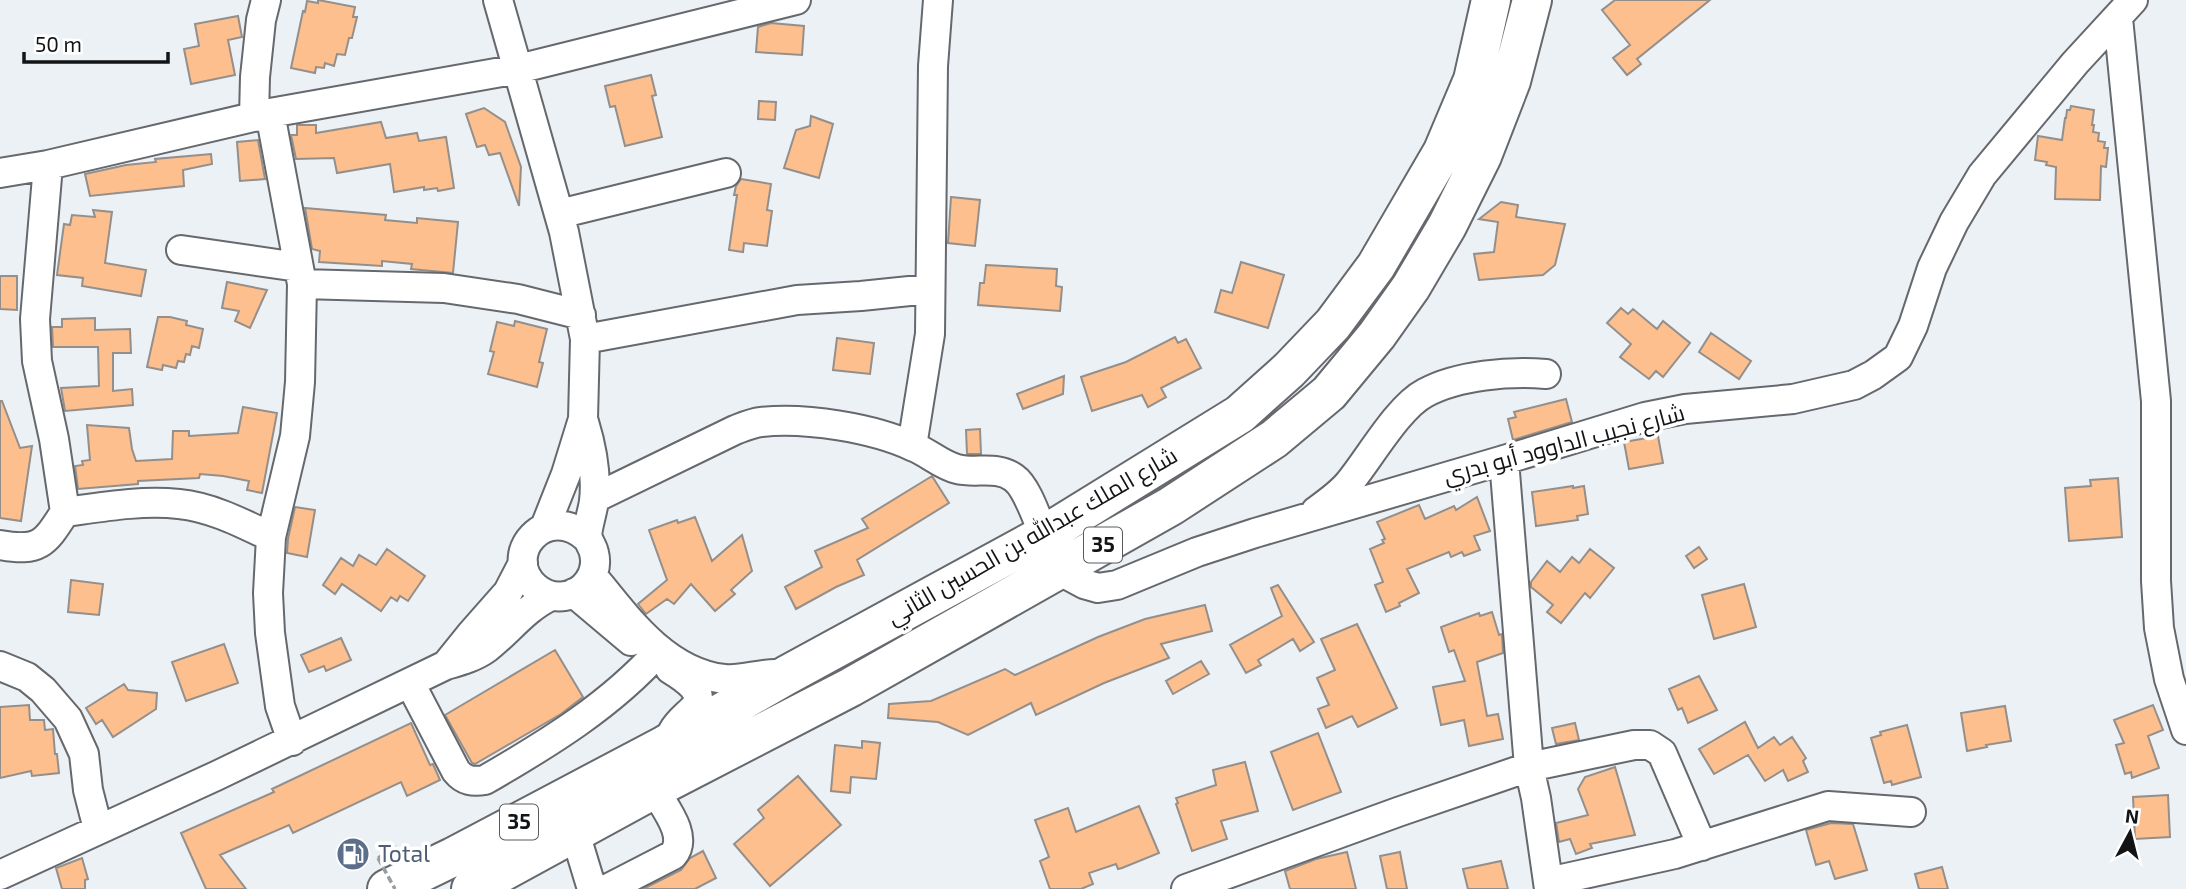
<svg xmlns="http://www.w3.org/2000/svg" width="2186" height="889" viewBox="0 0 2186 889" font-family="'Exo 2',Cairo,sans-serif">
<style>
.building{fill:#fdbf8e;stroke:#948f8b;stroke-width:2}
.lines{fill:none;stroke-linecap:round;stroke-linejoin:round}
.minor-casing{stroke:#65686d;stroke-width:32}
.highway-casing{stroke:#65686d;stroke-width:42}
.path{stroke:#999da1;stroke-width:3.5;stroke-dasharray:7 3.5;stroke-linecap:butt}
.minor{stroke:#fff;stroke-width:28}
.highway{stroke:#fff;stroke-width:38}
.path-bridge{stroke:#999da1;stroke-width:3.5;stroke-dasharray:7 3.5;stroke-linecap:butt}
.labels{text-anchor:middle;stroke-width:7;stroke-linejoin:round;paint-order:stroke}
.shield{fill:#fff;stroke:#595a5b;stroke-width:2}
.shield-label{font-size:21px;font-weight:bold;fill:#121415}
.street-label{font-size:23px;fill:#121415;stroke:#fff}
.service-label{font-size:23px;fill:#4e5e75;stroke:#fff;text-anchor:start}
</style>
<rect width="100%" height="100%" fill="#ecf1f6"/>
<path class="building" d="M318,0l37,7 -2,10h4l-5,21h-3l-4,17 -8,-1 -3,12 -9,-3 -1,5 -8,-1 -1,6 -24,-5 12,-57 2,1 2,-11 11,2z
M1615,0h95l-73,59 4,5 -14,11 -14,-17 17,-13 -28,-35z
M238,16l4,21 -14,3 7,35 -44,9 -7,-35 15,-3 -4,-22z
M771,23l33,3 -2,29 -46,-3 2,-25z
M651,75l5,20 -4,1 10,41 -37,9 -10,-40 -5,1 -5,-21z
M759,101l17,1 -1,18 -17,-1z
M2071,106l23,4 -2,15h2l-1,7 6,1 -1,8 7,1 -1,6h4l-2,19 -5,-1 -1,34 -45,-1 1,-32 -10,-2 1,-3 -12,-2 3,-24 24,4 3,-22h1l1,-8h3z
M484,108l21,14 16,45 -2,39 -19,-53 -11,2 -4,-10 -8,2 -11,-33z
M811,116l22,8 -14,54 -35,-10 12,-38 14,-4z
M381,122l5,16 31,-5 2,8 27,-4 8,51 -16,3 -1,-3 -13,2v-3l-30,5 -4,-28 -53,9 -3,-15 -38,1 -5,-24h6v-10h19v8z
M258,140l7,39 -25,2 -3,-39z
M211,154l1,10 -29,6 1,16 -94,10 -5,-22 41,-9 30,-3 -1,-3z
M741,179l30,5 -4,26 5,1 -5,35 -23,-3 -1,9 -14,-2 8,-55h-3l2,-9z
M951,197l29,3 -5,46 -27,-3z
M1501,202l17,3 -2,12 49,7 -10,41 -12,10 -64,5 -5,-26 20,-2 4,-30 -19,-3z
M305,208l81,7 -1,5 32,3v-5l41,4 -5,51 -42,-4 1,-5 -30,-3v5l-63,-4 1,-11 -8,-2z
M93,210l19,2 -7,51 41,7 -5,26 -59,-10 1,-8 -26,-3 7,-51 6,1 2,-10 23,2z
M1241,262l43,13 -16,53 -53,-16 6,-22 11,3z
M986,265l71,4 -1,17 6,1 -2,24 -82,-6 2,-22h4z
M0,276h17v34l-17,-1z
M227,282l40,8 -17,38 -15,-7 4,-10 -17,-3z
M1621,308l7,6 5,-5 24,20 6,-8 27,22 -27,34 -7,-6 -7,8 -29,-22 11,-13 -24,-21z
M158,317h12l17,4 -1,4 17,4 -4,19 -7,-2 -2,9 -4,-1 -2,8 -6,-1 -2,7 -13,-3 -1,5 -15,-3z
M95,318v12l35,-1 1,24h-18v38l19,-2 1,16 -68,6 -4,-23 38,-2 -1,-39h-45l-1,-20h10v-8z
M515,321l32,8 -8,33 4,1 -6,24 -49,-13 6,-22 -4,-1 7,-29 17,4z
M1711,333l40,28 -12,18 -40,-27z
M1175,337l3,6 8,-4 15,29 -40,20 5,9 -18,10 -6,-12 -50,16 -11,-34 45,-15z
M837,338l37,5 -4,31 -37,-4z
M1064,376l-1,18 -40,15 -6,-15z
M1566,399l6,23 -59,18 -5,-21 8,-2 -2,-5z
M0,401h2l18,47 12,-2 -11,75 -21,-3z
M243,407l34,6 -15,80 -15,-3 2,-9 -26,-5 -23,-2 -1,4 -61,3v3l-60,5 -3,-23 8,-1 -1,-4 8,-1 -3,-35 42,3 3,21 4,12 36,-2 1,-28h16v5l49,-3z
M980,429l1,25h-14l-1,-24z
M1658,436l5,27 -34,6 -5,-27z
M932,476l17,27 -92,57 7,15 -28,12 -40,22 -11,-22 37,-20 -7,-16 53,-23 -6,-9z
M2118,478l4,59 -53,4 -4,-53 26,-2 -1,-6z
M1573,486v2l11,-2 4,28 -11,2 1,4 -42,6 -4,-34z
M1477,497l13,34 -16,5 6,14 -16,6 -2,-4 -11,5 -2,-5 -42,17 12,24 -20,10 1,3 -14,6 -11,-27 8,-3 -13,-33 14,-6 -2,-3 3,-1 -8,-17 42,-17 6,14 29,-13 2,4z
M295,507l20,3 -8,47 -20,-4 1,-14z
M695,517l17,44 30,-26 10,36 -21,19 4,4 -20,17 -24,-27 -17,20 -7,-5 -21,15 -8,-10 29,-24 -18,-50 28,-10 1,3z
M1699,547l8,12 -13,9 -8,-12z
M387,549l38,27 -17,25 -8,-5 -3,5 -6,-4 -10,14 -39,-27 -7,10 -12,-9 18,-27 12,8 6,-11 17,10z
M1590,549l24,19 -24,30 -5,-5 -24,30 -14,-11 6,-7 -22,-18v-5l16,-21 13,11 12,-15 7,6z
M71,580l32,4 -4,31 -31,-3z
M1744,584l12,43 -42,12 -12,-44z
M1278,585l36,57 -14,9 -7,-12 -35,21 3,5 -15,8 -16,-28 52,-29 -11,-28z
M1205,605l7,26 -51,13 8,14 -65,25 -68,32 -5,-12 -63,32 -30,-13 -50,-4 1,-14 42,-3 74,-32 10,6 83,-38 47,-18z
M1492,612l7,23 3,-1 1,19 -26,9 10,54 11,-2 5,25 -34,7 -5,-26 -23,5 -8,-38 32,-6 -11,-31 -5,2 -8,-25 38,-14 1,3z
M1357,624l40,84 -39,19 -6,-11 -26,12 -8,-19 11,-4 -12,-27 18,-8 -14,-31z
M341,638l10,22 -25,11 -2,-5 -15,6 -8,-17z
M224,644l14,39 -52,18 -14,-39z
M555,650l28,47 -22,17 -86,50 -3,-1 -27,-48z
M1201,661l8,13 -36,20 -7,-13z
M1699,676l18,34 -29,13 -6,-15 -4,2 -9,-21z
M124,684l4,6 29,3 -1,16 -43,28 -11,-17 -6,4 -10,-16z
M29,705l1,15h14l1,10 8,-1 2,25h2l2,19 -27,3 -1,-5 -31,7v-71z
M2153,705l10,25 -15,6 11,32 -27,10 -1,-6 -6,2 -9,-29 8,-2 -10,-23z
M2005,706l6,35 -25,4 1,2 -20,4 -6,-38z
M1745,722l13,26 16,-11 6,8 12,-8 14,21 -3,3 5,11 -20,9 -5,-11 -18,11 -17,-26 -34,19 -15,-25z
M411,723l19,42 3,-1 7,16 -33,16 -6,-14 -108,51 -4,-8 -69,30 26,34h-40l-25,-56 93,-41 -2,-3z
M1575,723l4,17 -23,4 -4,-16z
M1907,725l14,52 -29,8 -1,-4 -7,2 -13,-45 10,-3 -1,-3z
M1318,733l23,59 -48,18 -22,-58z
M862,741l18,2 -4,36 -25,-2 -1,16 -19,-2 4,-46 27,3z
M1245,762l13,49 -37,10 6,18 -35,12 -16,-47 2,-1 -2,-5 40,-13 -3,-15z
M1615,767l20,68 -45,9 2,4 -16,6 -6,-15 -11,3 -3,-19 32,-8 -10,-26 7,-12z
M798,776l43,49 -71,61 -36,-42 30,-26 -6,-8z
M2168,795l2,42 -35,2 -2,-42z
M1139,806l20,47 -37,15 -4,1 -2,-5 -27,9 4,11 -12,5h-31l-10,-28 9,-4 -14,-37 33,-12 8,24z
M1831,823l22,1 14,46 -32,9 -6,-18 -13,4 -10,-35z
M703,851l13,27 -21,11h-52l38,-19 9,-12z
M1347,852l9,37h-66l-5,-18 31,-12z
M1400,852l7,37h-20l-7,-33z
M82,858l6,21 -3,1v9h-23l-6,-21z
M1501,861l7,28h-40l-5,-20z
M1942,867l6,22h-29l-4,-15z"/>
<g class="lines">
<defs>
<path id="minor" d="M498,0l66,232 21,107 -2,80 -17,55 -21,53
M2118,18l38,383v180l3,47 10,51 17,51
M270,113l32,171 -2,98 -5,54 -24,101 -3,56 2,40 10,73 12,35
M254,117l1,-40 6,-57 5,-20
M0,173l48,-8 222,-52 248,-44 278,-69
M559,214l167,-41
M181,250l117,17
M302,284l142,4 74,11 63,16
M585,339l212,-39 64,-4 68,-7
M584,422c8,26 13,52 10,79 -1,9 -8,30 -6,37 1,5 5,9 6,15 5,20 -9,40 -29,43 -11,2 -22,-2 -30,-9 -35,-32 11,-86 52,-49
M912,446l18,-112 3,-268 5,-66
M1504,460l25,307 7,31 13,91
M595,498l140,-68c8,-3 17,-7 26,-8 44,-5 113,6 153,25 15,6 27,18 43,22 19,5 40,-4 57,9 13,9 23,41 30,57
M1316,511c11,-8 24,-17 33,-28 20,-24 49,-76 76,-90 33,-18 85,-22 121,-19
M65,512c37,-5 76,-12 114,-8 32,3 63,19 92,33
M0,545c40,7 45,-2 65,-33l-11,-73 -17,-78 -2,-42 13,-154
M1064,568l7,9 13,7 14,4 19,-3 80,-33 58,-19 249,-73 141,-43 40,-8 108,-10 61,-14 19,-10 25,-18 15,-31 19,-58 22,-46 28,-47 93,-112 58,-63
M592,575c35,43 73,97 132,104 19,2 36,-6 54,-5
M574,593l57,48
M446,665l25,-31 37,-42 15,-29
M0,666l27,11 16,13 25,29 16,35 4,36 10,39
M670,669c13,8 40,24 22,41 -7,7 -14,12 -19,21
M410,683l46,88c8,10 17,11 29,9 64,-37 126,-75 175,-130
M575,833l17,56
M0,875l216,-99 230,-111c14,-4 29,-8 41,-17 22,-17 38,-40 64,-52
M1548,882l127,-28 153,-48 83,6
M607,889l66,-34c16,-19 -9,-48 -19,-66
M1186,889l212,-77 131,-45 105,-22h16l12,8 40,93"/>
<path id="highway" d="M387,889l66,-32 212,-112 122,-70 257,-140 196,-121 49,-44 44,-46 43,-58 67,-115 30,-71 18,-80
M471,889l183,-100 197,-102 320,-181 103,-67 55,-46 48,-58 34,-48 36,-61 35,-70 29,-75 21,-81"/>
</defs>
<use href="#minor" class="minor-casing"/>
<use href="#highway" class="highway-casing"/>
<path class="path" d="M378,858l19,-11"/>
<use href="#minor" class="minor"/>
<use href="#highway" class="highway"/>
<path class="path-bridge" d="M378,858l17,31"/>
</g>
<defs>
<symbol id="fuel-disc" viewBox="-11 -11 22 22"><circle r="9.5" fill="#5c6f8a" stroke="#fff"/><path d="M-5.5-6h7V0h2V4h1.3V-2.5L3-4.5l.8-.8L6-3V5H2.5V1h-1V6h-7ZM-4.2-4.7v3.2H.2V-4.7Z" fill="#fff"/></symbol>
</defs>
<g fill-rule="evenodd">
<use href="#fuel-disc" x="334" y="835" width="38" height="38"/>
</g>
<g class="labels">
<g class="shield">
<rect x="1084" y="527.5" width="38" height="35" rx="5"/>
<rect x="500" y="804.5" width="38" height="35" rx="5"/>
</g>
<g class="shield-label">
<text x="1103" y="552">35</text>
<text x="519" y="829">35</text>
</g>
<g class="street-label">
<text transform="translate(1564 444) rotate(-15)" y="8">شارع نجيب الداوود أبو بدري</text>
<text transform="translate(1032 536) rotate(-30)" y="8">شارع الملك عبدالله بن الحسين الثاني</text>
</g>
<g class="service-label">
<text x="378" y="862">Total</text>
</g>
</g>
<g transform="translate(2130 833) rotate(7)" stroke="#ffffff" stroke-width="5" paint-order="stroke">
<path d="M0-5L12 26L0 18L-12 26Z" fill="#121415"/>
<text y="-10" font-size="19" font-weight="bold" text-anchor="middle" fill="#121415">N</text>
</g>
<path d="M24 52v10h144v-10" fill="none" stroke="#121415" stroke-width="3.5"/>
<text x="35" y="52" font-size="21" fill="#121415" stroke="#ffffff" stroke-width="5" paint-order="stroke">50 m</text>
</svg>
